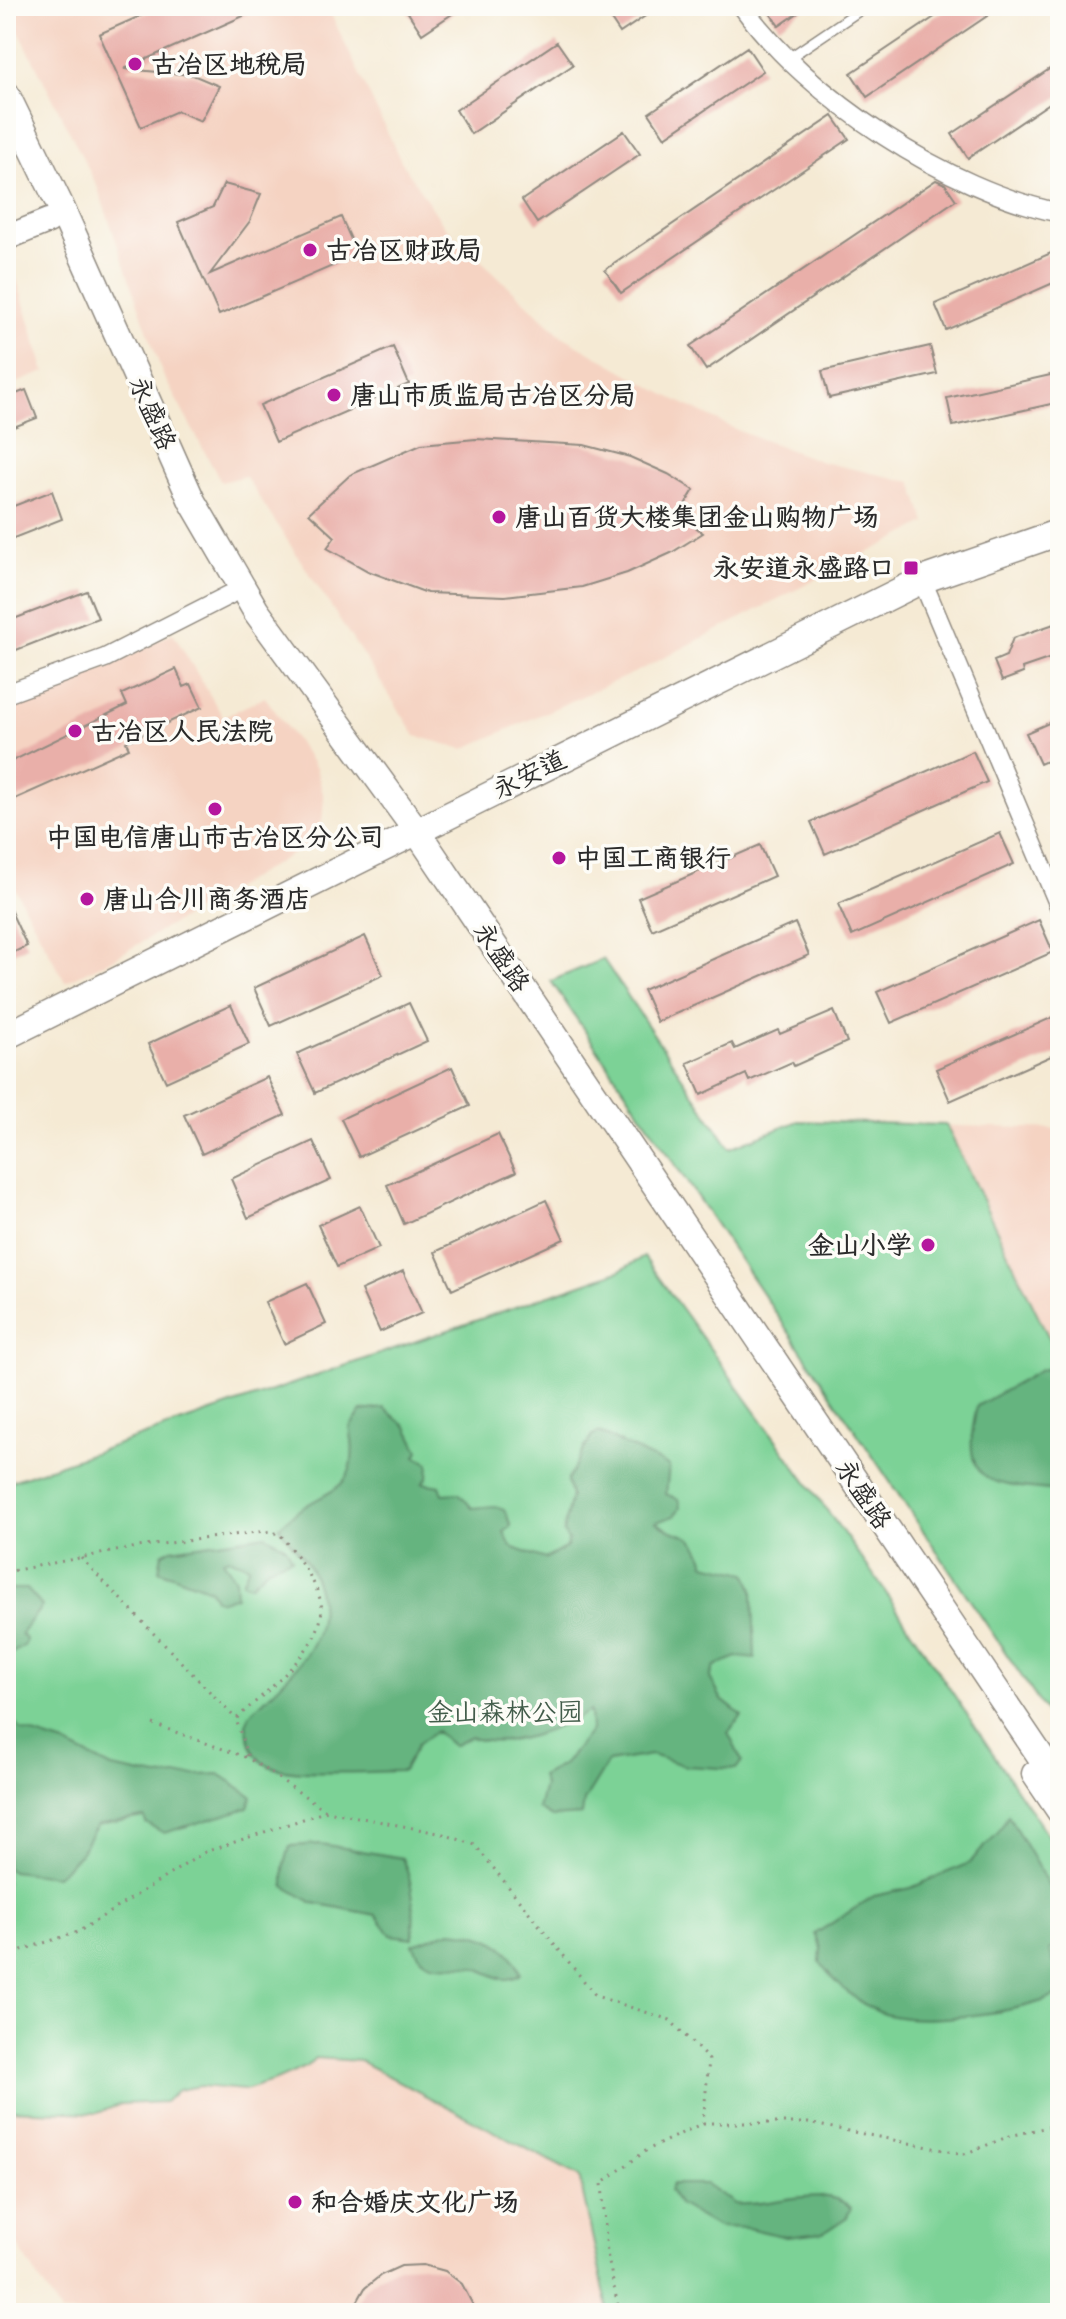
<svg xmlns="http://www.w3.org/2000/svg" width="1066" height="2319" viewBox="0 0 1066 2319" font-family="Mynerve,'LXGW WenKai TC',sans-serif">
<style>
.built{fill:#f5d3c2}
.green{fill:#7cd296;stroke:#547e60;stroke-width:2}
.forest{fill:#65b47f;stroke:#487055;stroke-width:2}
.building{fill:#e9afa9}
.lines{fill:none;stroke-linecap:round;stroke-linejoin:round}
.service-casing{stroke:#908a80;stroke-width:12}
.minor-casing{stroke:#908a80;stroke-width:21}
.tertiary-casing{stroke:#908a80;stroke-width:27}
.secondary-casing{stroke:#908a80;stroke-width:29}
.path{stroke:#908a80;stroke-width:3;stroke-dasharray:2 6;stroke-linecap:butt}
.service{stroke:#fff;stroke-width:9}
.minor{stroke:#fff;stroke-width:18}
.tertiary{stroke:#fff;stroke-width:24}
.secondary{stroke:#fff;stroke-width:26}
.poi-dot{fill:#b5179e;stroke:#fdfcf7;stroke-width:3}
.labels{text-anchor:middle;stroke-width:7;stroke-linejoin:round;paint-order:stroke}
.poi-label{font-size:26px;font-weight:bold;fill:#2b2b2b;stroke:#fdfcf7;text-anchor:start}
.street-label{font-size:26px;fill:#2b2b2b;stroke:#fdfcf7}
.park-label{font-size:26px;fill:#435d4b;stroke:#fdfcf7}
</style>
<rect width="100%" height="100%" fill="#fdfcf7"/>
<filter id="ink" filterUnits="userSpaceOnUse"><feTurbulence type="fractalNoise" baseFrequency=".0125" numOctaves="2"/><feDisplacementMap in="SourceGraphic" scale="16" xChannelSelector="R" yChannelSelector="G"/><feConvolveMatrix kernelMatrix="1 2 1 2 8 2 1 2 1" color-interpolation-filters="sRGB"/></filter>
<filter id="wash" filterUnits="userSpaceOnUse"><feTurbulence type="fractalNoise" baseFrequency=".006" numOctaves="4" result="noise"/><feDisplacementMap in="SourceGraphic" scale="32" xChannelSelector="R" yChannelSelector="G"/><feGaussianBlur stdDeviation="1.8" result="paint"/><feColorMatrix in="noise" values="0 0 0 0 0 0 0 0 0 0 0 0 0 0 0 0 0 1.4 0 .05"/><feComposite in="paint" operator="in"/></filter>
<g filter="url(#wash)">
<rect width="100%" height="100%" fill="#f5ead4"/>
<path class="built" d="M6,6h321l75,157 43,64 117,109 102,58 75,37 83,31 90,20 14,41 -286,147 -176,79 -48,-13 -171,-260 -24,6 -58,-107 -66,-189z
M9,254l36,118 -39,15v-132z
M173,633l50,84 42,-20 51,71 8,30 -2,23 -18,26 -193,113 -46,22 -59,-110v-167l104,-39z
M798,1121l262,8v213l-10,-1z
M334,2057l26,4 219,115 30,137h-548l-55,-85v-118l92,3 23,-9 44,-2 13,-12 22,-4 44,4 32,-10 30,-13 9,-9z"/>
<path class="green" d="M603,959l127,189 68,-27 148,4 104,215 10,2v391l-509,-752z
M644,1257l234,324 182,273v459h-451l-30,-137 -219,-115 -45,-3 -9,9 -30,13 -32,10 -44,-4 -22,4 -13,12 -44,2 -23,9 -92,-3v-627l613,-212z"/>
<path class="forest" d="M1058,1366l2,125c-65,-7 -103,-1 -83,-85l64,-36z
M384,1408l23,19 12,24 -3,5 13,7 -1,14 -5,6 17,3 3,8 16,-1 13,15 23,-2 9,3 7,17 -7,6 7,15 34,12 22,-12 1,-7 -5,-8 8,-36 -4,-15 25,-46 7,-3 70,34 -3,28 12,5 2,9 -6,8 -18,6c24,19 39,4 49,42l42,9 6,17 2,69 -18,-2 -22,9 -5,12 12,22 20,16 -14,17 14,28 -6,8 -50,-3 -35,-11 -43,7 -24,39 -2,14 -30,2 -14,-8 6,-24 -3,-9 23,-12 27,-34 -1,-19c-31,18 -84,40 -120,26l-17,9 -17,-15 -18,13 -15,27c-31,0 -109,6 -134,-5 -17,-7 -20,-26 -23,-42l4,-10c41,-42 91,-75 62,-142 -7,-17 -23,-29 -33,-45 41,-43 85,-26 71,-100l12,-16z
M266,1535l20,12 6,11 -22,8 -20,19 -8,-3 7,-16 -20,-8 -6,2 12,19 1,17 -14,5 -7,-2 -5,-10 -51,-19 3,-16 9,-5z
M6,1589h21l15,17 -21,28 5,5 -1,6 -19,12z
M16,1723l5,7 44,14 47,24 46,9 61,-3 33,22 -4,12 -84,25 -18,-10 -2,-6 -47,8 -19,31 -22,20 -45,-5 -5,-3v-143z
M1008,1815l52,90v38l-11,7 11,26v18c-37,18 -132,31 -172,21 -26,-7 -53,-31 -68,-53l1,-14 -6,-14 59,-38 37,-8 58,-25 29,-30z
M321,1844l81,14c13,29 12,49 11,80l-22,-3 -15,-20 -63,-12 -29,-17v-18l6,-22z
M451,1931c28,2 61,11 69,43 -18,13 -29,-3 -47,-7 -25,-6 -47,9 -60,-23z
M673,2184h33l29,20c34,4 90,-22 116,4l-4,9 -24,16 -37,4 -38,-9 -30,-1 -40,-23 -8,-14z"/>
<g id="blocks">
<path class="building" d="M163,6h103l-142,63 69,6 26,11 -18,35 -24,-10 -36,16 -42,-93z
M414,6h50l-42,28 -15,-23z
M602,6h58l-40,27z
M765,6h43l-29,20z
M951,6h51l-135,91 -16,-24z
M557,42l16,23 -102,69 -15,-24z
M747,47l16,24 -98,66 -16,-24z
M1060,62v34l-92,62 -16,-24z
M833,116l16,23 -228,154 -16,-23z
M624,131l16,23 -103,69 -15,-23z
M936,180l9,4 11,16 -250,170 -16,-24z
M224,184l37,10 -11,27 -40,53 131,-57 17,38 -139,60 -41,-93 35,-15z
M1060,249v31l-114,50 -11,-26z
M930,346l7,28 -108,24 -7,-27z
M393,347l16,37 -133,58 -16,-37z
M1055,374l5,28 -107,24 -6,-28z
M26,390l11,28 -31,12v-32z
M476,439l108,6 46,12 38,17 26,16 -15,24 24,19 -32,20 -44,20 -45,14 -77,9 -78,-3 -59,-22 -41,-23 8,-11 -26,-24 41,-38 71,-31z
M52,491l10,28 -56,22v-32z
M87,591l11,27 -92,36v-32z
M1060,622v33l-38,13 1,5 -21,8 -8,-20 12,-5 7,-18z
M176,669l8,18 7,-3 11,23 -76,35 3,6 -123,55v-39l121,-59 -5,-11z
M1060,718v37l-20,9 -14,-31z
M973,751l14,31 -162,72 -14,-32z
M1000,833l14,31 -162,72 -14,-32z
M760,845l14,31 -122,54 -14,-32z
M6,901l21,45 -21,10z
M1039,920l14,32 -162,71 -14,-31z
M795,923l14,32 -152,67 -14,-32z
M365,936l18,39 -112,51 -17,-38z
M409,1003l18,38 -112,52 -18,-39z
M231,1005l18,39 -83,38 -18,-38z
M834,1011l13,31 -53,24 -2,-4 -43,19 -3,-7 -45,21 -14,-32 45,-20 3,6 43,-19 2,4z
M1060,1014v38l-110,49 -14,-32z
M452,1067l18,39 -111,51 -18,-38z
M267,1077l18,38 -83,39 -18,-39z
M498,1134l18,38 -112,52 -17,-39z
M313,1141l18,39 -83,38 -17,-39z
M546,1200l18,39 -112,51 -17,-38z
M360,1206l19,42 -42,19 -19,-42z
M403,1271l19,42 -42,19 -19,-42z
M307,1283l19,41 -42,20 -19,-42z
M423,2265l22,6 17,13 15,29h-126l14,-25 16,-13 20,-9z"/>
</g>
</g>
<g filter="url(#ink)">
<use href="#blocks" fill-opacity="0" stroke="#908a80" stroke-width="2"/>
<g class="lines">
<defs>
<path id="service" d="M789,58l77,-52"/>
<path id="minor" d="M742,6c67,93 206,184 318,207
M922,580l138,328
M6,694l99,-36 124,-63"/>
<path id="tertiary" d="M6,238l42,-17"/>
<path id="secondary" d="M6,94l54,111 132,296 64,110 160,219 644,955
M6,1036l916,-456 138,-48
M1035,1774l25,37"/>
</defs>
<use href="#service" class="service-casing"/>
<use href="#minor" class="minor-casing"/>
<use href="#tertiary" class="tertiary-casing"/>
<use href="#secondary" class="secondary-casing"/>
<path class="path" d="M81,1558l155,161
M6,1572l131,-25 127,-16 16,3c15,21 35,43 41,69 8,41 -58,91 -85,116l12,39 79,53
M153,1724l95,34
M6,1955l72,-23 127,-80 122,-41 116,23 32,11 121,151 74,24 39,40 -6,63 -56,27 -45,33 5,70 12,58 -13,2
M703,2123h105l156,31 46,-18 50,-12"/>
<use href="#service" class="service"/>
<use href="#minor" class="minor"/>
<use href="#tertiary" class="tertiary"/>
<use href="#secondary" class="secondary"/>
</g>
</g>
<g class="poi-dot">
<circle cx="135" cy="64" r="8"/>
<circle cx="310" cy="250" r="8"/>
<circle cx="334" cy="395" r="8"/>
<circle cx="499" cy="517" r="8"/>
<rect x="903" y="560" width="16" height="16" rx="4"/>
<circle cx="75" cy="731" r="8"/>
<circle cx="215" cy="809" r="8"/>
<circle cx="559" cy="858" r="8"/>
<circle cx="87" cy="899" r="8"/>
<circle cx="928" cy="1245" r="8"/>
<circle cx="295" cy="2202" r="8"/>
</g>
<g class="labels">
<g class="poi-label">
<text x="151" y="73">古冶区地税局</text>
<text x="326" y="259">古冶区财政局</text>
<text x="350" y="404">唐山市质监局古冶区分局</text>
<text x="515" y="526">唐山百货大楼集团金山购物广场</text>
<text x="895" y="577" text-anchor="end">永安道永盛路口</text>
<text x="91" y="740">古冶区人民法院</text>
<text x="215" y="846" text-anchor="middle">中国电信唐山市古冶区分公司</text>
<text x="575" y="867">中国工商银行</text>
<text x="103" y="908">唐山合川商务酒店</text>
<text x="912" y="1254" text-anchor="end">金山小学</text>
<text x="311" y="2211">和合婚庆文化广场</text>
</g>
<g class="street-label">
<text transform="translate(153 413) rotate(66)" y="9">永盛路</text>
<text transform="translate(529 774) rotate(-26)" y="9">永安道</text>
<text transform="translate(502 957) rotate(56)" y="9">永盛路</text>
<text transform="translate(864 1494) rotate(56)" y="9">永盛路</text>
</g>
<g class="park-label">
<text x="505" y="1721">金山森林公园</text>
</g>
</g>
<rect width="1066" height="2319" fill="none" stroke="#fdfcf7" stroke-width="32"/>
</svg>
